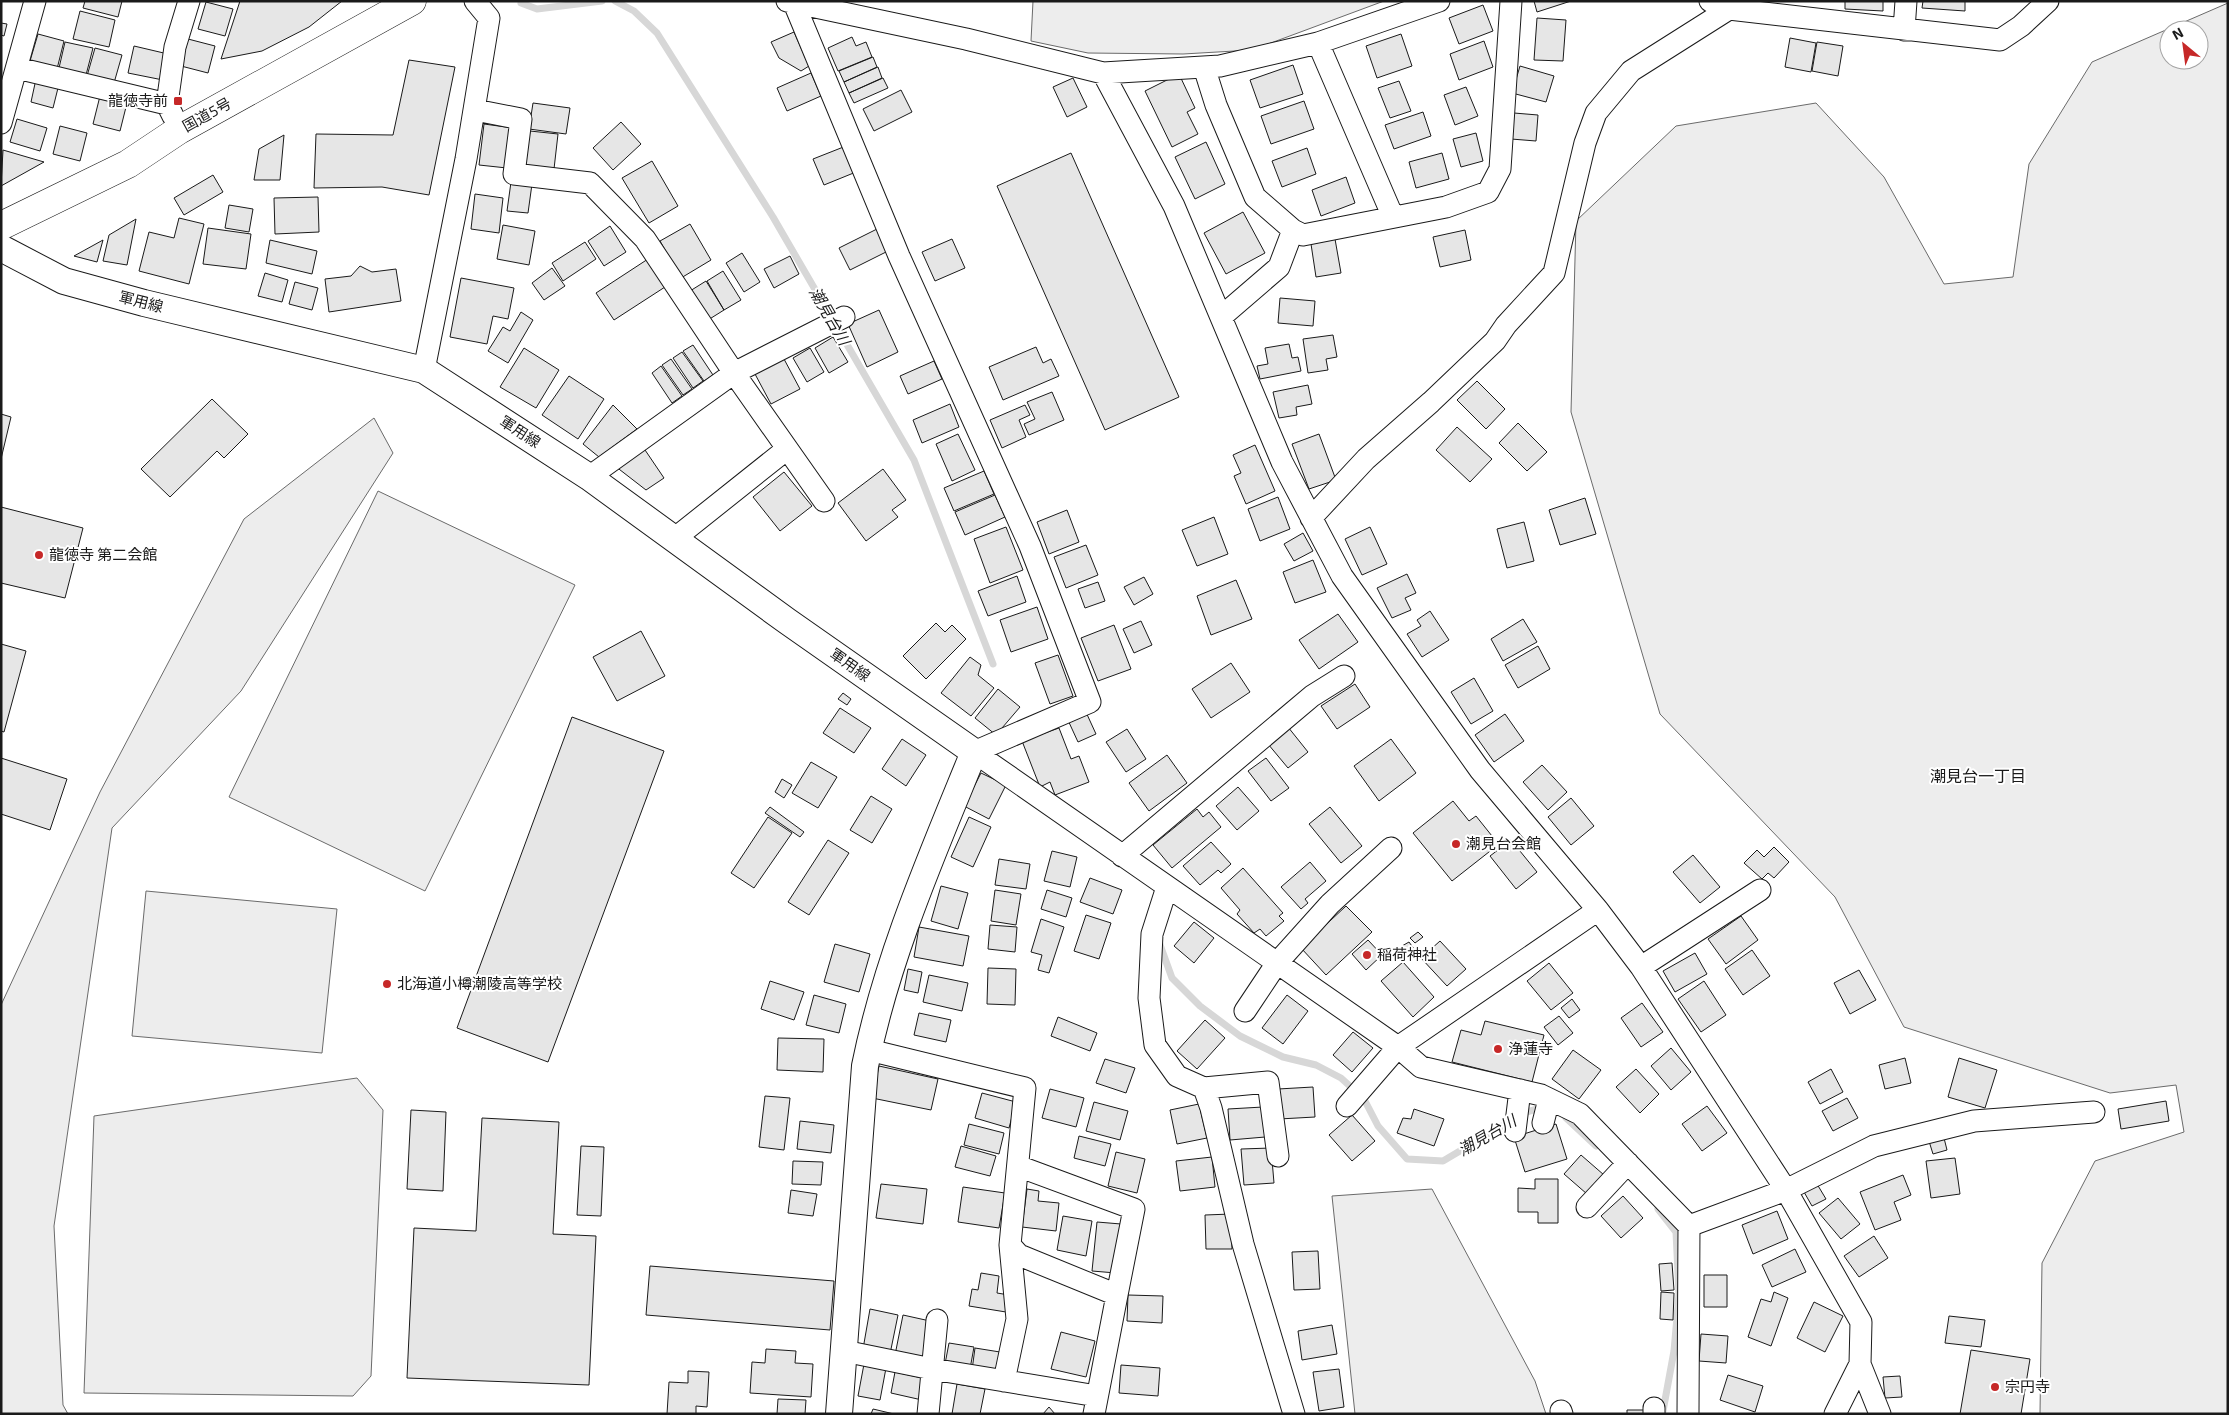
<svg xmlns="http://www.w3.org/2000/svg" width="2229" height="1415" viewBox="0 0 2229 1415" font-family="'Exo 2','Noto Sans JP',sans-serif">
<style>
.built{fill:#ededed;stroke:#6a6a6a;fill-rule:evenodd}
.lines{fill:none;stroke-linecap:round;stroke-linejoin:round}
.stream{stroke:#d7d7d7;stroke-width:7}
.building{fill:#e6e6e6;stroke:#1a1a1a}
.minor-casing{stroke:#1a1a1a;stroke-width:23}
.tertiary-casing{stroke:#1a1a1a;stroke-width:28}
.trunk-casing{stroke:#1a1a1a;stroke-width:29}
.minor{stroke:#fff;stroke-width:21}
.tertiary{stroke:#fff;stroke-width:26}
.trunk{stroke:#fff;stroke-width:28}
.poi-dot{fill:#c62828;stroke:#fff;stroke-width:2}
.labels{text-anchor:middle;stroke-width:4;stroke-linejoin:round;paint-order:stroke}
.poi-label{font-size:15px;fill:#1a1a1a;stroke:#fff;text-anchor:start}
.street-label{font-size:15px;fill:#1a1a1a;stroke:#fff}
.water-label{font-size:16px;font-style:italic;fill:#1a1a1a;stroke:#fff}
.neighbourhood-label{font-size:16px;fill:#1a1a1a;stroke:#fff}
</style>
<rect width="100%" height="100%" fill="#fff"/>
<path class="built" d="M1033,1h351l-132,49 -69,4 -95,-1 -57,-12z
M2228,3v1411h-188l2,-151 53,-102 89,-29 -8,-47 -66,8 -206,-66 -69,-130 -175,-183 -89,-302 5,-191 100,-95 140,-23 68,74 60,107 69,-7 16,-113 63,-102zM2169,30h30v30h-30z
M374,418l19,35 -152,238 -129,137 -58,398 9,179 5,9h-67v-409l99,-213 144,-273z
M378,491l197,94 -150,306 -196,-94z
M146,891l191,18 -15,144 -190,-17z
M357,1078l26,32 -12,266 -18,20 -269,-3 10,-277z
M1432,1189l103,192 11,33h-191l-23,-218z"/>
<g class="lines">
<path class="stream" d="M615,1l19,10 23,22 116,184 141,243 79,204
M521,3l16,6 65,-8
M1159,942l13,36 28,28 40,30 43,21 33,8 25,13 23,21 14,27 29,33 36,2 81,-48 19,-6
M1566,1118l30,28
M1658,1209l18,23 3,62 -5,57 -11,60"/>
</g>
<path class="building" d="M85,1h37l-4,16 -35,-9z
M240,1h102l-33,26 -47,24 -41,8z
M1534,1h37l-34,11z
M1845,1h38v10l-38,-2z
M1923,1h42v10l-43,-3z
M206,2l27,7 -8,27 -27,-7z
M1483,5l10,26 -34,13 -10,-26z
M80,11l35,9 -6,27 -36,-8z
M1537,18l29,2 -3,41 -29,-1z
M1,23l6,1 -3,12 -3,-1z
M794,32l15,34 -8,5 -22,-13 -8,-16z
M38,34l26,7 -7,28 -27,-8z
M1401,34l11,32 -35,12 -11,-32z
M852,37l4,9 10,-4 6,15 -34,14 -10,-23z
M1790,38l26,5 -5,29 -26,-5z
M188,39l27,7 -7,27 -27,-7z
M1484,41l9,26 -34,13 -9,-26z
M65,42l28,6 -7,27 -27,-7z
M1817,42l26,4 -5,30 -26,-5z
M134,46l34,8 -5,26 -35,-7z
M95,48l27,7 -8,28 -27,-7z
M873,57l4,10 -33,15 -5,-11z
M409,60l46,7 -26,128 -47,-8 -68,1 2,-54 77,1z
M1293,65l10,29 -43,14 -10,-28z
M1520,66l34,10 -8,26 -34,-9z
M878,67l4,11 -33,15 -5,-11z
M811,73l10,23 -34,15 -10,-23z
M1179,74l16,34 -8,4 11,22 -26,13 -27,-56z
M883,78l5,10 -34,15 -5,-10z
M1073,78l14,29 -20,10 -14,-30z
M36,79l23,5 -6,24 -22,-6z
M1399,81l12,30 -21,7 -12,-30z
M1466,87l12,29 -23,9 -11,-30z
M901,90l11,22 -38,19 -11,-22z
M100,96l27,7 -7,28 -27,-7z
M1304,101l10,28 -43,15 -10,-28z
M533,103l37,5 -4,26 -37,-5z
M1423,112l8,24 -37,13 -9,-24z
M1514,113l24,2 -2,26 -25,-2z
M17,119l30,9 -7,23 -30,-9z
M621,122l20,22 -28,26 -20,-22z
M484,124l29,4 -6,40 -28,-3z
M60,126l27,7 -7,28 -27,-7z
M530,131l28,3 -4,35 -29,-4z
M1476,133l7,28 -22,6 -8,-28z
M284,135l-4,45h-26l5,-31z
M1206,142l19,42 -30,15 -20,-42z
M846,146l10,26 -32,13 -11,-26z
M1307,148l9,26 -34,13 -10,-26z
M3,150l41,12 -43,24z
M1071,153l108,244 -74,33 -108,-244z
M1442,153l7,26 -33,9 -7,-26z
M652,161l26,45 -29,17 -27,-45z
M213,175l10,17 -39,23 -10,-17z
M1346,177l9,26 -34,13 -9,-26z
M511,182l21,2 -4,29 -21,-2z
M475,194l28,4 -4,35 -28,-4z
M318,197l1,35 -44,2 -1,-36z
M229,205l24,4 -4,23 -24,-4z
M1243,212l22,41 -39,21 -22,-41z
M179,218l25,6 -15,60 -50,-13 10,-39 25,6z
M136,219l-9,46 -24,-4 6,-26z
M690,224l21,36 -30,18 -21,-37z
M503,225l32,6 -6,34 -32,-6z
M610,226l16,26 -22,14 -16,-25z
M208,228l43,6 -5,35 -43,-5z
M879,228l11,22 -40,20 -11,-22z
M1465,230l6,30 -31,7 -7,-30z
M952,239l13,29 -30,13 -13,-29z
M1335,239l6,34 -25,4 -5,-33z
M103,240l-6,22 -23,-6z
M270,240l47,11 -5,23 -46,-11z
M585,242l11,17 -33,22 -11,-18z
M742,253l18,29 -16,10 -18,-29z
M790,256l9,18 -25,14 -10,-19z
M648,259l17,28 -51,33 -18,-27z
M360,266l12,6 24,-3 5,32 -72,11 -4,-33 26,-3z
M552,268l13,18 -21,14 -12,-17z
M723,271l18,29 -17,10 -17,-29z
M265,273l23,7 -6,22 -24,-6z
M461,278l53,10 -6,31 -15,-3 -6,28 -37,-7z
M706,281l18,29 -16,10 -18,-29z
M295,282l23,6 -6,22 -23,-6z
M1280,298l35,3 -2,25 -35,-3z
M879,310l19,42 -31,15 -19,-43z
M521,312l12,8 -25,43 -20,-12 15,-24 7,4z
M1333,335l4,22 -11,2 2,11 -20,3 -5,-34z
M833,337l15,25 -19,11 -14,-25z
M1289,344l3,14 6,-1 3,14 -41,8 -3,-13 11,-2 -3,-16z
M693,345l20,30 -9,6 -21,-30z
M1036,347l7,16 8,-4 8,17 -56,24 -14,-33z
M524,348l35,22 -23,38 -36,-21z
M810,348l14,24 -17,10 -14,-24z
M682,352l21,29 -10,7 -20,-30z
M671,359l21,30 -9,6 -21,-30z
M784,359l16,30 -29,15 -16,-30z
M934,361l8,18 -34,15 -8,-18z
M661,366l21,30 -10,7 -20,-30z
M569,376l35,23 -26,40 -36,-24z
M1477,381l28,28 -19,20 -29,-29z
M1308,385l4,19 -16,3 1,8 -18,3 -6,-26z
M1052,392l12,28 -35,15 -5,-11 11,-5 -8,-17z
M212,399l36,35 -24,24 -7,-7 -47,46 -29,-28z
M950,404l9,23 -37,16 -9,-23z
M613,405l24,24 -38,28 -16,-13z
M1025,405l5,10 -11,5 7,17 -24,11 -12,-28z
M1,414l10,3 -10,42z
M1518,423l29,29 -20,19 -28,-28z
M1457,427l35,32 -22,23 -34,-32z
M958,434l17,36 -23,11 -16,-37z
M1319,434l17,46 -27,9 -17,-45z
M1255,445l20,46 -29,13 -12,-28 7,-3 -8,-18z
M643,447l21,31 -18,12 -31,-24z
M883,469l23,31 -14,10 6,7 -32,24 -28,-38z
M984,471l10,23 -40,17 -10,-23z
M784,472l28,34 -32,25 -27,-34z
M995,495l10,22 -40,18 -10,-23z
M1278,497l12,32 -30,12 -12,-32z
M1585,498l11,36 -36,11 -11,-35z
M1,507l82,21 -18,70 -64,-15z
M1067,510l12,32 -30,12 -12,-32z
M1214,517l14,37 -31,12 -15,-36z
M1524,522l10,39 -27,7 -10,-39z
M1006,527l17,43 -33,13 -16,-44z
M1370,527l17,37 -25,11 -17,-36z
M1303,533l10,18 -19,10 -10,-17z
M1086,545l12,30 -32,13 -12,-31z
M1313,560l13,32 -31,11 -12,-31z
M1407,574l9,19 -11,5 6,12 -19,8 -15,-30z
M1017,576l9,26 -38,14 -10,-25z
M1144,577l9,17 -19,11 -10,-18z
M1236,580l16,39 -41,16 -14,-39z
M1098,582l7,19 -20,7 -7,-19z
M1037,607l11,32 -37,13 -11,-32z
M1430,611l19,29 -27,17 -15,-23 14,-8 -4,-6z
M1338,614l20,28 -39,27 -20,-29z
M1523,619l14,23 -34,19 -12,-22z
M1141,621l11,24 -18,8 -11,-24z
M936,623l9,9 7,-7 14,14 -40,40 -23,-23z
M1114,625l17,44 -33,12 -17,-43z
M641,631l24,45 -48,25 -24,-44z
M1,644l25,7 -22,81 -3,-1z
M1538,646l12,23 -32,19 -13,-23z
M1058,655l15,41 -23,8 -15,-41z
M970,657l11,8 -3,10 16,13 -23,28 -30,-23z
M1231,663l19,29 -39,26 -19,-29z
M1474,678l19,33 -22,13 -20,-32z
M1355,684l15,23 -33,22 -16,-23z
M998,689l22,18 -24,28 -21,-17z
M843,693l8,6 -4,6 -9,-6z
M840,708l31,20 -17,25 -31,-20z
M1085,710l11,24 -18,8 -11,-24z
M1505,714l19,27 -30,21 -19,-27z
M572,717l92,34 -116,311 -91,-34z
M1288,727l20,25 -20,16 -20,-24z
M1059,728l12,31 8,-3 10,26 -34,13 -5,-13 -10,5 -18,-46z
M1127,729l19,30 -20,13 -20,-30z
M902,739l24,16 -20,31 -24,-17z
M1391,739l25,34 -37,28 -25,-35z
M1167,755l20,28 -38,28 -20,-28z
M1,758l66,21 -17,51 -49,-16z
M1266,758l23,30 -18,13 -23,-30z
M811,762l26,15 -19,31 -26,-15z
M1542,765l25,27 -19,18 -25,-28z
M981,773l25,12 -17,34 -25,-13z
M782,779l10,6 -8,13 -9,-6z
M1238,787l21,24 -22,19 -21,-24z
M871,796l21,13 -20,34 -22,-13z
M1571,798l23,28 -23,19 -23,-28z
M1453,801l16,20 7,-5 16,20 -5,4 7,8 -42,33 -39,-48z
M770,807l34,25 -4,5 -35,-24z
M1330,807l32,39 -21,17 -32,-39z
M1197,809l6,8 6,-5 12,15 -49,41 -19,-23z
M768,817l24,16 -38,55 -23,-15z
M969,817l22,10 -18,40 -22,-10z
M828,840l21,13 -40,62 -21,-13z
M1511,840l26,32 -21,17 -26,-33z
M1211,842l20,22 -10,9 -3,-3 -18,15 -17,-19z
M1774,847l15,15 -15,16 -6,-5 -6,6 -18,-16 13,-13 7,7z
M1052,851l25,6 -7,30 -26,-6z
M1693,855l27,32 -20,16 -27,-31z
M999,859l31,5 -4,25 -31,-4z
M1310,862l16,19 -21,18 3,4 -7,6 -20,-22z
M1243,868l40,45 -4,3 5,5 -18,15 -6,-7 -6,4 -17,-19 3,-4 -19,-22z
M1090,878l32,12 -9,24 -33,-12z
M941,886l27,7 -10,36 -27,-8z
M995,890l26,4 -5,31 -25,-4z
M1047,890l25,8 -6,19 -25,-8z
M1346,906l26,26 -46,43 -25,-27z
M1086,915l25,8 -12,36 -25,-8z
M1741,916l17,24 -32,24 -18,-25z
M1041,919l23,8 -15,46 -11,-3 4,-15 -11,-3z
M1194,922l20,16 -20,25 -20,-17z
M990,925l27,2 -2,25 -27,-3z
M919,927l50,9 -6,30 -49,-9z
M1418,932l5,5 -8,6 -5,-5z
M1368,940l14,15 -16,15 -14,-16z
M1440,941l26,28 -19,17 -26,-28z
M1409,942l5,7 -6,5 -6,-8z
M835,944l35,10 -11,38 -35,-10z
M1752,950l18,26 -27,19 -18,-26z
M1695,953l12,21 -32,18 -12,-21z
M1403,962l31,35 -21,20 -32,-36z
M1549,963l24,30 -22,17 -24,-29z
M988,968l28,1 -1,36 -28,-1z
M908,969l14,3 -4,21 -14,-3z
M1859,970l17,30 -26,14 -16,-31z
M929,975l39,8 -6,28 -39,-9z
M770,981l34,11 -10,28 -33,-11z
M1704,981l22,34 -25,17 -23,-33z
M814,995l32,9 -7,29 -33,-8z
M1287,995l21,16 -25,33 -21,-16z
M1572,999l8,11 -11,8 -8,-10z
M1642,1003l21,29 -22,15 -20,-29z
M919,1013l32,7 -5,22 -32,-7z
M1559,1016l14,17 -15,12 -14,-18z
M1058,1017l39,16 -7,18 -39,-15z
M1205,1020l20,18 -28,31 -20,-18z
M1485,1021l59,14 -12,47 -80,-20 9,-32 20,5z
M1353,1032l20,16 -21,24 -19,-17z
M778,1038l46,1 -1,33 -46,-2z
M1671,1048l20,24 -20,18 -20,-24z
M1573,1050l28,20 -22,29 -27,-20z
M1905,1058l6,25 -26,6 -6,-24z
M1959,1058l38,12 -12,38 -37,-11z
M1105,1059l30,9 -9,25 -30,-10z
M879,1066l59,13 -7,31 -59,-12z
M1636,1069l23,25 -19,19 -24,-26z
M1831,1069l12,23 -23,12 -12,-22z
M1313,1087l2,30 -36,2 -1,-30z
M1050,1089l34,9 -8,29 -34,-9z
M982,1093l34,9 -7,26 -34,-10z
M765,1096l25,2 -6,52 -25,-3z
M1847,1098l11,20 -25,13 -11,-20z
M2166,1101l3,20 -48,8 -3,-20z
M1094,1102l34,9 -8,29 -34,-9z
M1199,1104l8,34 -30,6 -7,-34z
M1707,1106l20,27 -25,18 -20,-27z
M1263,1107l2,30 -35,3 -2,-31z
M1414,1109l30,10 -10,27 -37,-13 6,-15 8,1z
M411,1110l35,2 -3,79 -36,-2z
M1352,1115l23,26 -23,20 -23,-26z
M482,1118l77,4 -6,112 43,2 -7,149 -182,-7 7,-150 62,3z
M800,1121l34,4 -3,28 -34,-4z
M969,1124l35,9 -5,21 -35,-9z
M1556,1124l11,35 -42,13 -11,-35z
M1943,1134l4,16 -14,4 -5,-16z
M1079,1136l32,8 -6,22 -31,-8z
M581,1146l23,1 -3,69 -24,-1z
M961,1146l35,10 -6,20 -35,-9z
M1271,1148l3,35 -30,2 -3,-36z
M1116,1152l29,7 -8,34 -29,-7z
M1581,1155l23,20 -17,19 -23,-20z
M1212,1157l3,30 -35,4 -4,-30z
M1955,1158l5,36 -29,4 -5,-37z
M793,1161l30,1 -2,23 -29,-1z
M1903,1175l8,20 -17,7 7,18 -26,10 -15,-38z
M1535,1179h23v44h-20v-11h-20v-24l17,1z
M881,1184l46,5 -4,35 -47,-6z
M1817,1184l9,15 -14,7 -8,-14z
M963,1187l42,6 -6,35 -41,-6z
M1027,1189l12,2 -1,10 21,2 -3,28 -34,-4z
M791,1190l26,4 -4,22 -25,-3z
M1623,1196l20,22 -22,20 -20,-22z
M1838,1198l22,26 -19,15 -22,-26z
M1777,1211l11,28 -35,15 -11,-29z
M1231,1214l1,35h-26l-1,-34z
M1063,1216l29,5 -6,35 -29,-6z
M1097,1222l24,2 -5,49 -24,-2z
M1874,1236l14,22 -29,19 -15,-21z
M1795,1249l11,23 -34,15 -10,-22z
M1318,1251l2,38 -26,1 -2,-38z
M1672,1263l2,27 -13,1 -2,-27z
M650,1266l184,15 -4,49 -184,-15z
M981,1273l18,3 -2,17 12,2 -3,17 -37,-6 3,-17 6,1z
M1704,1275h23v32h-23z
M1661,1292l13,1 -1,27 -13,-1z
M1774,1292l14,6 -17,48 -23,-9 13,-38 10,3z
M1128,1295l35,1 -1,27 -35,-2z
M1814,1302l29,14 -18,36 -28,-14z
M870,1309l28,6 -8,39 -27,-5z
M903,1315l27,6 -7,40 -28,-6z
M1949,1316l36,4 -4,27 -36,-4z
M1332,1325l5,29 -35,6 -4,-29z
M1061,1332l34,9 -9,36 -35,-8z
M1701,1334l27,2 -2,27 -27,-2z
M949,1343l25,4 -4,22 -25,-5z
M975,1348l25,4 -4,22 -24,-4z
M766,1349l30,2 -1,12 18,1 -2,33 -61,-4 2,-31 13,1z
M1971,1350l59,9 -9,55h-61z
M864,1364l22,4 -6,32 -22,-4z
M1121,1365l39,3 -2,28 -39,-3z
M1339,1369l5,38 -25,4 -6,-39z
M688,1371l21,1 -2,35 -11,-1v8h-29l2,-32 19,1z
M895,1372l32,7 -5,21 -31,-7z
M1728,1375l35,11 -8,26 -35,-12z
M1900,1376l2,21 -17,1 -2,-21z
M957,1384l28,5 -5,25h-28z
M778,1399l28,1 -1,14h-28z
M1049,1407l6,7h-12z
M873,1409l21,5h-23z
M1627,1410h18l1,4h-19z"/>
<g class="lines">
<defs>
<path id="minor" d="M787,1l179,38 137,34 117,-7 98,-23 121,-42
M1710,1l19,8 271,31 21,-14 27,-25
M794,3l105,253 131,290 60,156 -116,50
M1904,30l2,-29
M1318,43l75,174
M1204,67l12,38 39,92 38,33 10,5 143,-28 42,-15 12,-23 11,-168
M17,68l150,36
M1103,73l71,133 108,256 60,114 138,194 118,140 43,57 145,223 75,132 -1,42 20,50
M475,110l46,9 -7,55 76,9 55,56 89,134 90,128
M173,116l-6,-12 8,-57 14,-46
M1,123l34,-122
M1221,317l58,-50 14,-37
M424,370l42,-211 23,-141 -14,-17
M589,477l145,-104 110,-56
M1311,518l55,-59 65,-57 64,-61 11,-16 48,-52 31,-130 11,-30 35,-42 98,-62
M674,539l113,-90
M974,752l424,295 23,20 120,28 39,19 109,112 -1,188
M1122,856l190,-160 32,-20
M1167,887l-15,47 -3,64 6,47 22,31 27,12 7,20 32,136 51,170
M1641,967l119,-77
M1245,1011l32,-48 53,-59 61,-56
M869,1050l156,38 -15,157 9,10 98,40 -23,119
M1204,1088l64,-6 10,74
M1347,1106l51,-59 200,-137
M1543,1123l6,-24
M1515,1131l5,-41
M1018,1166l116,43 -17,86
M1587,1207l41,-44
M1689,1226l97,-36 88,-44 100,-25 120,-9
M844,1351l88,18 165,27
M1004,1381l13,-62 -7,-74
M1654,1408v6
M1561,1411l1,3
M928,1414l9,-94
M1835,1414l25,-50"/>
<path id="tertiary" d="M1,248l63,33 80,22 280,67 165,107 198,144 187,131c-42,103 -87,205 -109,314l-26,348"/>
<path id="trunk" d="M1,226l127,-62 51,-34 233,-129"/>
</defs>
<use href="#minor" class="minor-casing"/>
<use href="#tertiary" class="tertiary-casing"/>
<use href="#trunk" class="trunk-casing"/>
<use href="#minor" class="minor"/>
<use href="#tertiary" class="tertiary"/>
<use href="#trunk" class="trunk"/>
</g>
<g class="poi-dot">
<rect x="173" y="96" width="10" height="10" rx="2.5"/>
<circle cx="39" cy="555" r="5"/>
<circle cx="1456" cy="844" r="5"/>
<circle cx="1367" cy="955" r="5"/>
<circle cx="387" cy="984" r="5"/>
<circle cx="1498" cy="1049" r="5"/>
<circle cx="1995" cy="1387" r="5"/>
</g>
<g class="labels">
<g class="poi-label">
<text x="168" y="106" text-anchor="end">龍徳寺前</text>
<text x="49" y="560">龍徳寺 第二会館</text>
<text x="1466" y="849">潮見台会館</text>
<text x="1377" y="960">稲荷神社</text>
<text x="397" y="989">北海道小樽潮陵高等学校</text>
<text x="1508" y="1054">浄蓮寺</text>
<text x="2005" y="1392">宗円寺</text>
</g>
<g class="street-label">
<text transform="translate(207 115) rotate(-29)" y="5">国道5号</text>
<text transform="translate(141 302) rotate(14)" y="5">軍用線</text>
<text transform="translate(520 432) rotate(33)" y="5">軍用線</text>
<text transform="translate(850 665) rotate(35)" y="5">軍用線</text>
</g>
<g class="water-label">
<text transform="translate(830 316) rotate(60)" y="6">潮見台川</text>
<text transform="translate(1487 1135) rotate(-30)" y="6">潮見台川</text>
</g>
<g class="neighbourhood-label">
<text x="1978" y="782">潮見台一丁目</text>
</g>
</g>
<rect width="2229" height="1415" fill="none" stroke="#1a1a1a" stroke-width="5"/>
<g transform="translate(2184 45) rotate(331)"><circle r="24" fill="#ffffff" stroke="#a3a3a3"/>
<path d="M0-4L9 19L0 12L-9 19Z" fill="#c62828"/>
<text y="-8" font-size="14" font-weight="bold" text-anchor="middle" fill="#1a1a1a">N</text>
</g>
</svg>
